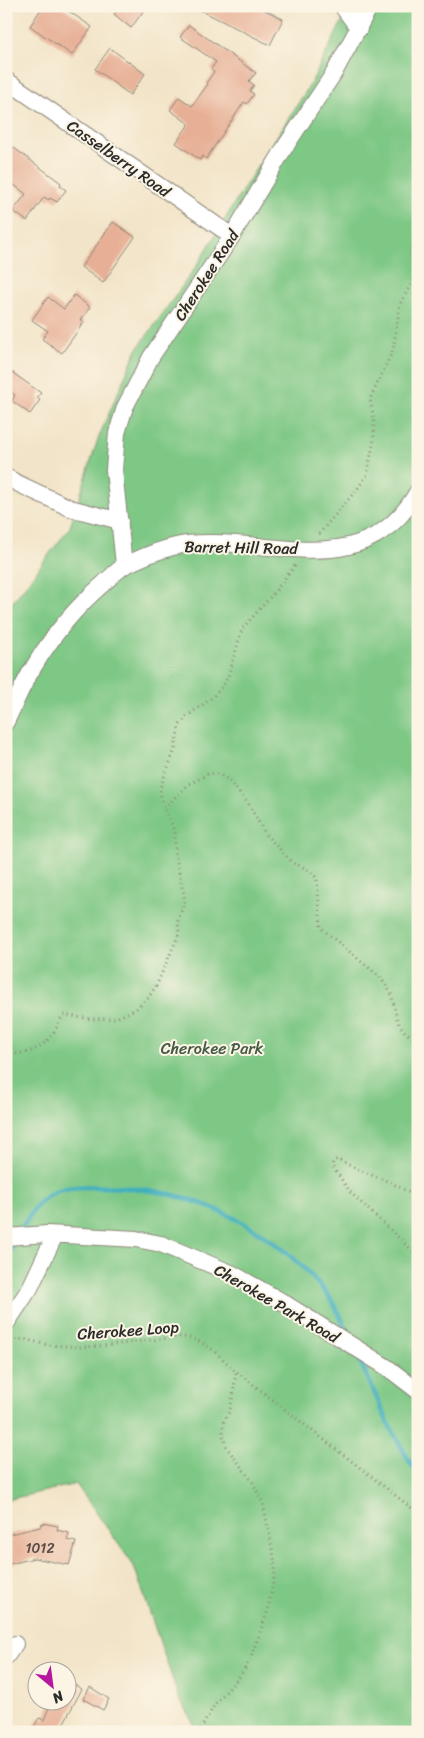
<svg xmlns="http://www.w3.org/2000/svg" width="424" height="1738" viewBox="0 0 424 1738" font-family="Sriracha,sans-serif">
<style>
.green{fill:#7ec885;stroke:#547a58}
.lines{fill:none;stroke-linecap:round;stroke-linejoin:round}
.stream{stroke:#41afbe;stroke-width:5}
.building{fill:#e7b096}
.street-casing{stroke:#8e887a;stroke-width:18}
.path{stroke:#8e887a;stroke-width:3;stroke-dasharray:1 4;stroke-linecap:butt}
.street{stroke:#fff;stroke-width:16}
.labels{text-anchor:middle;stroke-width:4;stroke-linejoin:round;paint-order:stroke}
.number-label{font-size:14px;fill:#5a4c46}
.street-label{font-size:16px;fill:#2b2b2b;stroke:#fcf5e5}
.park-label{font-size:16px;fill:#445a46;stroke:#fcf5e5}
</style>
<rect width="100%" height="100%" fill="#fcf5e5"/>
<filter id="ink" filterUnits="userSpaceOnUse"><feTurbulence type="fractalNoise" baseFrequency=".02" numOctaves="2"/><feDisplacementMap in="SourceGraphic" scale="10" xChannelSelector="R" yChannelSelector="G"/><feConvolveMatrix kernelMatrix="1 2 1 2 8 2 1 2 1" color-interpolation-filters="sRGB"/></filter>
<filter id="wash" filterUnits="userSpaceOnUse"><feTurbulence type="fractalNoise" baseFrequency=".0096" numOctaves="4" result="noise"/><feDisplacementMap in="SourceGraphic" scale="20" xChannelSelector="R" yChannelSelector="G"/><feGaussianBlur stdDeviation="1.12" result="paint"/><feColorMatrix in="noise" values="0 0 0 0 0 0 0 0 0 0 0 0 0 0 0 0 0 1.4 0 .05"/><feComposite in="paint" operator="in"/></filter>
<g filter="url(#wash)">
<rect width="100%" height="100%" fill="#f2e4c8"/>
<path class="green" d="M350,6h68v1726h-220l-19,-34 -45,-132 -58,-82 -70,16v-889l64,-84 28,-88 38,-88 60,-84 51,-84 63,-98z"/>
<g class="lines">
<path class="stream" d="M20,1232c25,-47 40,-46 90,-45 86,1 168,43 220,111 9,12 14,28 20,41
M6,1259l10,-19
M357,1354l31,69 21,38 9,12"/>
</g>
<g id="blocks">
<path class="building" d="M43,6h18l31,21 -20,28 -42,-29z
M120,6h27l-16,22 -17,-14z
M192,6h65l26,13 -13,26z
M189,25l67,48 -7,8 5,4 -4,6 4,3 -7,10 -3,-2 -38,57 -4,-3 -2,4 -24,-17 13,-19 -19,-14 9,-13 13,9 16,-22 -2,-1 8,-11 -3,-3 5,-7 -36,-25z
M110,48l35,26 -15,21 -35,-26z
M6,142l55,41 -1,3 6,4 -9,12 -7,-4 -1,2 -5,-3 -17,24 -14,-10 13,-17 -20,-15z
M113,222l22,15 -32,46 -22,-16z
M74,295l16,12 -9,13 3,2 -22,31 -20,-14 6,-8 -16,-11 16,-23 16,12z
M6,368l35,25 -4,5 3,2 -10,14 -18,-13 3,-6 -9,-6z
M42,1523l16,3 -1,4 12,3 -2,7 9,2 -7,23 -35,-7 -28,7v-30l34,-8z
M68,1681l14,8 -21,39 6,4h-36l8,-14 5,2 8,-20h16z
M90,1687l19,12 -6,11 -20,-11z"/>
</g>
</g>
<g filter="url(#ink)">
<use href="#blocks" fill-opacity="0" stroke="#8e887a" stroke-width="1"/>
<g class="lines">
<defs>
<path id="street" d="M342,6l17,23
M6,80l226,156
M6,477l13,7 51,24 50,13
M124,565l-10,-95 3,-37 8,-26 26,-50 81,-121 53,-89 49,-74 36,-67
M6,722c9,-18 16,-37 27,-54 19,-32 42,-60 70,-84 7,-6 15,-15 23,-19 18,-9 41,-18 61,-21 83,-9 177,42 231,-53
M6,1237l41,-3 89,5 25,5 72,30 48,27 107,67 30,23
M6,1324l24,-36 25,-53
M6,1657l9,-13"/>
</defs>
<use href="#street" class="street-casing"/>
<path class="path" d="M319,534l39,-46 9,-13 7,-36v-20l-4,-20 23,-49 7,-46 13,-23 5,-16
M164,808l25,-24 21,-11 9,1 8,5 21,24 18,32 27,28 14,6 10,9 4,50 59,49 11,16 5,22 3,9 6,8 13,9
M6,1053c21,3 36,-4 48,-21 4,-6 5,-12 10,-17l27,4 25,-1 20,-9 13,-12 8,-13 22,-50 -1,-13 7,-21 -10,-47v-21l-11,-24 -4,-16 1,-7 14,-36 4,-23 7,-9 27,-20 12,-14 4,-9 13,-45 31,-35 24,-31
M418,1196c-11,-3 -19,-10 -29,-14 -19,-8 -34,-13 -52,-23l-4,3 -1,4 19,27 67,63
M6,1343l18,-4 24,6 32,2 22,-1 75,-9c5,0 11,0 16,2 16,5 31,21 43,33l-3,23 -3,15 -7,14v12l4,12 25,33 11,22 11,54 1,15 -7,38 -19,53 -10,14 -24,27 -16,28
M237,1372l181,141"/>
<use href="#street" class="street"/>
</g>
</g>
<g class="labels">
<g class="number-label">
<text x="40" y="1553">1012</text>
</g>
<g class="street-label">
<text transform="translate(119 158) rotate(35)" y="6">Casselberry Road</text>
<text transform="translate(206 275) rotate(-57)" y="6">Cherokee Road</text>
<text transform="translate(241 547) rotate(1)" y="6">Barret Hill Road</text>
<text transform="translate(277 1303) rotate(30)" y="6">Cherokee Park Road</text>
<text transform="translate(128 1330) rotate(-4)" y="6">Cherokee Loop</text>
</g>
<g class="park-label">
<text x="212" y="1054">Cherokee Park</text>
</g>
</g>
<rect width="424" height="1738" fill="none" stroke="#fcf5e5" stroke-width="25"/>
<g transform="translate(52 1686) rotate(151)"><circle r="24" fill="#fcf5e5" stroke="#a8a49b"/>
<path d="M0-4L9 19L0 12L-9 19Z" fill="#b5179e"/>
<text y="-8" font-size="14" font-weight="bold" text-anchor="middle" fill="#2b2b2b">N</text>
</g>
</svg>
